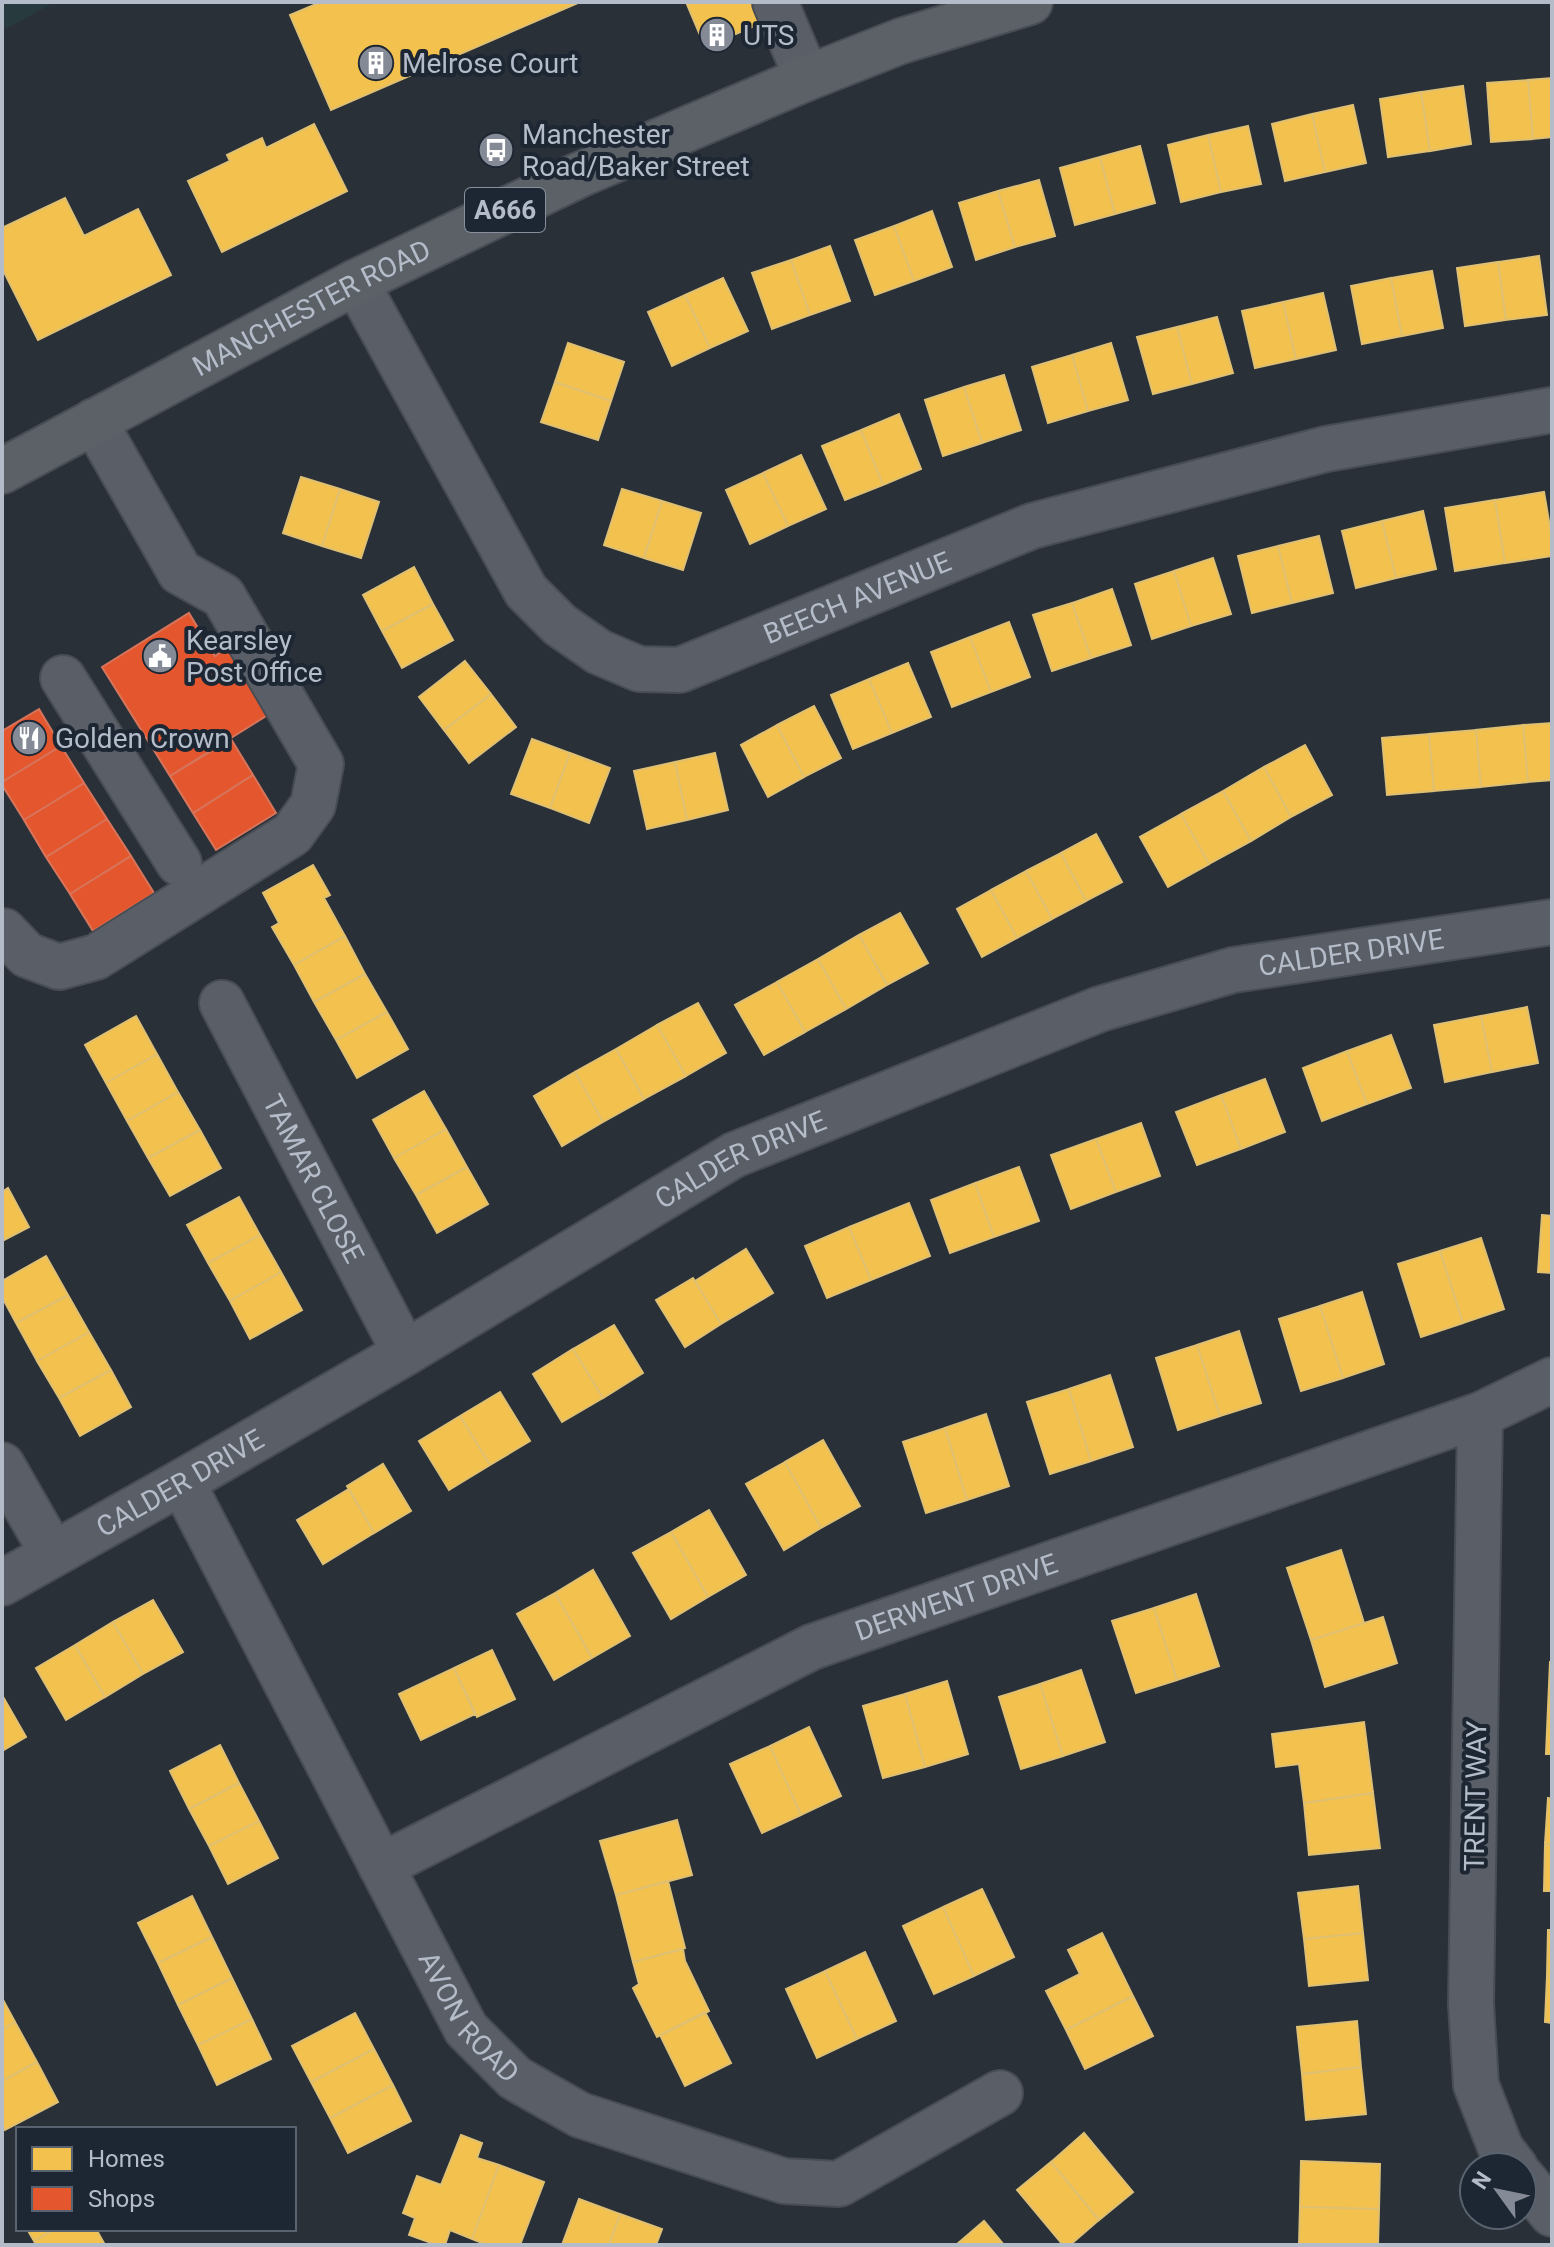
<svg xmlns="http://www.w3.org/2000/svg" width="1554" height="2247" viewBox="0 0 1554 2247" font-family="Roboto,sans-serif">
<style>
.green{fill:#273a3e}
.homes{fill:#f2c14e;stroke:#dfc073;stroke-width:2}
.shops{fill:#e4572e;stroke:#d6755c;stroke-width:2}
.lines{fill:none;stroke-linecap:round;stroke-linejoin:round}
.minor-casing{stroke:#484c53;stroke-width:48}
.major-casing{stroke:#484c55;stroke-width:48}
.minor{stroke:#5a5e66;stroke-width:44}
.major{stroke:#5c6168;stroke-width:44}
.labels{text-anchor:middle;stroke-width:8;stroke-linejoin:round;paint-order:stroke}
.shield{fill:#1d2633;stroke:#878f9c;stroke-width:2}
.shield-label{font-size:26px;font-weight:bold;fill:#b4bcc9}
.poi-label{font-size:28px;fill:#b4bcc9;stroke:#1d2633;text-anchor:start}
.street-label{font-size:28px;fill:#b4bcc9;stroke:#1d2633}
</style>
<rect width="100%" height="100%" fill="#2a3038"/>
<path class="green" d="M2,2h53l-53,29z"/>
<path class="homes" d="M321,2h259l-249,108 -41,-95z
M686,2h67l9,21 -57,24z
M1552,78v59l-19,2 -5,-59z
M1528,80l5,59 -42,3 -4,-59z
M1463,86l8,58 -41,7 -9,-59z
M1421,92l9,59 -42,6 -8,-58z
M1353,105l13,58 -41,9 -13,-58z
M1312,114l13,58 -40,9 -13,-57z
M314,124l33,67 -125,61 -34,-71 42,-20 -3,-6 35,-17 4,10z
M1248,126l13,58 -40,8 -13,-57z
M1208,135l13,57 -40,10 -13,-57z
M1140,146l15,57 -40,11 -15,-57z
M1100,157l15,57 -40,11 -15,-57z
M1039,180l16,56 -40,11 -17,-56z
M998,191l17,56 -39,13 -17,-57z
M65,198l19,38 54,-27 33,66 -133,65 -36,-72v-40z
M932,211l20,56 -38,14 -20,-55z
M894,226l20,55 -39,14 -20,-55z
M830,246l20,55 -40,14 -19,-55z
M1539,256l8,59 -41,5 -8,-58z
M791,260l19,55 -38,14 -20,-56z
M1498,262l8,58 -41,6 -8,-58z
M1432,271l11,57 -41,8 -11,-58z
M723,278l25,53 -38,17 -25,-53z
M1391,278l11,58 -40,8 -11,-58z
M1323,293l13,57 -40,9 -13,-57z
M685,295l25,53 -38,18 -24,-54z
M1283,302l13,57 -41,9 -13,-57z
M1217,317l16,56 -41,11 -15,-57z
M1177,327l15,57 -39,10 -16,-57z
M568,343l56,19 -13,39 -56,-19z
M1111,343l17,57 -40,11 -16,-56z
M1072,355l16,56 -40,12 -16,-56z
M1004,375l17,55 -39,13 -18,-56z
M555,382l56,19 -13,39 -57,-18z
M964,387l18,56 -39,13 -18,-56z
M899,414l22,55 -38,16 -22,-55z
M861,430l22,55 -38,15 -23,-54z
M801,455l25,54 -38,17 -25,-53z
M763,473l25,53 -38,18 -24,-54z
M301,477l39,12 -18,57 -39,-13z
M340,489l39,13 -18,56 -39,-12z
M622,489l40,12 -18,57 -40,-13z
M1544,492l8,47v17l-47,7 -10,-63z
M1495,500l10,63 -50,8 -10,-63z
M662,501l39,12 -18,57 -39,-12z
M1423,511l13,58 -40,9 -14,-57z
M1382,521l14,57 -40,10 -14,-57z
M1319,536l14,57 -41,10 -14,-57z
M1278,546l14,57 -40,10 -14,-57z
M1213,558l18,56 -40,12 -17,-55z
M414,567l19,37 -51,27 -19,-36z
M1174,571l17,55 -39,13 -17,-55z
M1112,589l19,56 -40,13 -19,-55z
M1072,603l19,55 -39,13 -19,-56z
M433,604l20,36 -51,28 -20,-37z
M1009,622l21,55 -39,15 -21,-55z
M970,637l21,55 -39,15 -21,-55z
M465,661l26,33 -47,36 -25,-33z
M908,663l23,54 -39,16 -23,-54z
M869,679l23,54 -39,16 -22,-54z
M491,694l25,33 -47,36 -25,-33z
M814,706l27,52 -37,19 -27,-52z
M1552,723v57l-24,2 -5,-57z
M777,725l27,52 -36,20 -27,-52z
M1523,725l5,57 -47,5 -5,-57z
M1476,730l5,57 -47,4 -5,-57z
M1429,734l5,57 -47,4 -5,-57z
M532,739l38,14 -20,55 -39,-14z
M1305,745l27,50 -41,22 -27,-50z
M570,753l40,15 -21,55 -39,-15z
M715,753l13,57 -41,10 -12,-58z
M675,762l12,58 -40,9 -13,-58z
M1264,767l27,50 -40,24 -28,-50z
M1223,791l28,50 -42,23 -28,-50z
M1181,814l28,50 -41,23 -28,-50z
M1096,834l26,48 -36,19 -25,-48z
M1061,853l25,48 -34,18 -26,-48z
M313,865l17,30 -6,3 21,38 -51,29 -22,-38 7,-4 -16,-30z
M1026,871l26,48 -35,19 -26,-48z
M991,890l26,48 -35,19 -25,-48z
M900,913l28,50 -41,22 -28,-50z
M859,935l28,50 -41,24 -28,-50z
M345,936l20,38 -51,28 -20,-37z
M818,959l28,50 -41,23 -28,-50z
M365,974l22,38 -51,28 -22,-38z
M777,982l28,50 -41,23 -29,-50z
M698,1003l28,50 -40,23 -29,-51z
M1527,1007l11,56 -46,9 -11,-56z
M387,1012l21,37 -51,29 -21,-38z
M136,1016l21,38 -51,29 -21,-38z
M1481,1016l11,56 -47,10 -11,-57z
M657,1025l29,51 -42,23 -28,-50z
M1391,1035l20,53 -44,16 -20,-53z
M616,1049l28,50 -41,23 -28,-50z
M1347,1051l20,53 -45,17 -19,-53z
M157,1054l21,38 -51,29 -21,-38z
M575,1072l28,50 -41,24 -28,-50z
M1265,1079l20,53 -44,17 -20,-54z
M424,1091l22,38 -52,29 -21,-38z
M178,1092l22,38 -52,28 -21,-37z
M1221,1095l20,54 -44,16 -21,-53z
M1141,1123l19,53 -44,16 -20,-53z
M446,1129l21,38 -51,28 -22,-37z
M200,1130l21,38 -51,28 -22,-38z
M1096,1139l20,53 -45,17 -20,-54z
M467,1167l21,37 -51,29 -21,-38z
M1019,1167l20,54 -45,16 -19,-54z
M975,1183l19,54 -44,16 -19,-53z
M8,1188l21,39 -27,14v-49z
M239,1197l21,38 -52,28 -21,-38z
M909,1203l21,53 -59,24 -22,-53z
M1542,1215l10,1v57l-14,-1z
M849,1227l22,53 -44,18 -22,-52z
M260,1235l21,37 -51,29 -22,-38z
M1481,1238l23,71 -41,14 -23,-72z
M746,1249l27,44 -52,31 -26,-43z
M1440,1251l23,72 -42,14 -23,-73z
M46,1256l22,39 -52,28 -14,-26v-16z
M281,1272l21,38 -52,29 -20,-38z
M693,1278l28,46 -36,23 -29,-47z
M1362,1292l22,72 -41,14 -23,-72z
M68,1295l21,37 -52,29 -21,-38z
M1320,1306l23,72 -42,13 -22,-72z
M614,1325l29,48 -40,25 -30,-49z
M1239,1331l22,72 -41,13 -23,-71z
M89,1332l22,38 -52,28 -22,-37z
M1197,1345l23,71 -42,14 -22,-72z
M573,1349l30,49 -41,24 -29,-48z
M111,1370l20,37 -51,29 -21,-38z
M1110,1375l23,72 -42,14 -22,-72z
M1069,1389l22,72 -41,13 -23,-72z
M500,1392l30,49 -40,24 -30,-49z
M986,1414l23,72 -42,14 -22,-72z
M460,1416l30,49 -41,25 -30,-49z
M945,1428l22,72 -41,13 -23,-71z
M823,1440l37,66 -39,22 -36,-66z
M785,1462l36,66 -37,22 -38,-66z
M383,1464l28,47 -37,22 -27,-47z
M349,1489l25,44 -51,31 -26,-44z
M709,1510l37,65 -38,22 -37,-65z
M671,1532l37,65 -37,22 -38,-66z
M1341,1550l23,73 -53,17 -24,-72z
M593,1570l37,66 -38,22 -37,-65z
M555,1593l37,65 -38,22 -37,-66z
M1196,1594l23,72 -42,14 -23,-72z
M153,1600l30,52 -40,22 -30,-52z
M1154,1608l23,72 -41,13 -24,-72z
M1383,1617l14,46 -72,24 -14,-47z
M113,1622l30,52 -38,23 -30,-52z
M75,1645l30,52 -39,23 -30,-52z
M492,1650l23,49 -38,18 -23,-49z
M1550,1662h2v46h-4z
M454,1668l21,46 -54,26 -22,-46z
M1081,1670l24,72 -42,14 -23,-72z
M947,1681l21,73 -43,13 -20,-73z
M1040,1684l23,72 -42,13 -22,-72z
M905,1694l20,73 -42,11 -20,-72z
M2,1695l24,42 -24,14z
M1548,1708h4v46h-6z
M1364,1722l9,71 -69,10 -5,-39 -23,3 -4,-33z
M809,1727l32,69 -40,19 -31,-69z
M220,1745l19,38 -50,26 -19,-38z
M770,1746l31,69 -39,18 -32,-69z
M239,1783l20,38 -50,25 -20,-37z
M1373,1793l7,55 -71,7 -5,-52z
M1548,1798l4,1v46l-7,-1z
M677,1820l15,55 -76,20 -16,-54z
M259,1821l19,37 -50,26 -19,-38z
M1545,1844l7,1v46h-8z
M668,1881l17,67 -52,14 -17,-67z
M1358,1886l5,47 -59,6 -6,-46z
M982,1889l32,68 -40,19 -31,-69z
M192,1896l20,41 -54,26 -20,-40z
M943,1907l31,69 -40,18 -31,-68z
M1548,1930h4v46h-5z
M1102,1933l31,63 -67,34 -20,-39 34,-17 -12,-24z
M1363,1933l5,47 -59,6 -5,-47z
M212,1937l20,41 -54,27 -20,-42z
M683,1949l2,12 24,50 -52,26 -24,-49 6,-4 -6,-22z
M865,1952l31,69 -39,18 -32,-68z
M825,1971l32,68 -40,19 -31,-69z
M1547,1976h5v47l-7,-1z
M232,1978l20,41 -54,26 -20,-40z
M1133,1996l20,40 -68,33 -19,-39z
M2,1998l13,24 -13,8z
M705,2012l26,51 -46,23 -25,-51z
M355,2013l19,36 -63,33 -19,-36z
M252,2019l19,40 -54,26 -19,-40z
M1357,2021l4,46 -59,7 -5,-47z
M15,2022l22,40 -35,19v-51z
M374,2049l19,36 -63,33 -19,-36z
M37,2062l21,40 -53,28 -3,-6v-43z
M1361,2067l5,47 -60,6 -4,-46z
M393,2085l18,36 -63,32 -18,-35z
M1084,2133l49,59 -34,28 -48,-58z
M461,2135l21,8 -5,15 22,7 -27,74 -22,-9 -5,15h-8l-28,-10 6,-17 -12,-5 14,-37 24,9z
M1301,2161l79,3 -1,45 -79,-2z
M1051,2162l48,58 -29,25h-7l-46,-55z
M499,2165l45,17 -24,63h-33l-15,-6z
M579,2199l41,15 -11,31h-47z
M1300,2207l79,2 -1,36h-79z
M620,2214l42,15 -6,16h-47z
M984,2221l20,24h-48z
M27,2229h28l-21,12z
M55,2229h41l9,16h-69l-2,-4z"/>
<path class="shops" d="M189,613l26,43 14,-9 42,66 -101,63 -68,-109z
M39,709l22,37 -59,36v-51z
M231,739l22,36 -60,38 -23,-37z
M61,746l23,37 -60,37 -22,-35v-3z
M253,775l23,38 -60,37 -23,-37z
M84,783l23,36 -61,38 -22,-37z
M107,819l24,37 -61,38 -24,-37z
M131,856l23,37 -61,38 -23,-37z"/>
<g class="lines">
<defs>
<g id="minor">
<path d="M775,2l32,76"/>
<path id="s1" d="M356,282l170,309 34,34 39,27 40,17 41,1 352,-144 294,-77 226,-39"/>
<path d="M63,678l116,185"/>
<path d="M4,931l23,24 32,12 37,-10 196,-123 21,-29 8,-41 -98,-168 -43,-24 -86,-151"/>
<path id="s2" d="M222,1003l183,350"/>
<path d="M1480,1415l-9,589 5,81 25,64 14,18"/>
<path d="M2,1465l51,89"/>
<path id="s3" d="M182,1482l284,547 49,49 65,37 204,66 55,3 161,-91"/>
<path id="s4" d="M2,1583l180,-101 223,-129 329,-198 366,-146 133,-39 319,-48"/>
<path id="s5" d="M381,1866l431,-219 668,-232 72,-35"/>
<path d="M1522,2177l30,37"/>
</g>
<g id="major">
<path id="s6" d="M2,471l354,-189 223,-107 228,-97 94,-37 129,-39"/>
</g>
</defs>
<use href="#minor" class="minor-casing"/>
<use href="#major" class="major-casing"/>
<use href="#minor" class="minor"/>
<use href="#major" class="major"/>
</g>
<defs>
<symbol id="building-disc" viewBox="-11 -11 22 22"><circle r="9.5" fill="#848b96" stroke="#1d2633"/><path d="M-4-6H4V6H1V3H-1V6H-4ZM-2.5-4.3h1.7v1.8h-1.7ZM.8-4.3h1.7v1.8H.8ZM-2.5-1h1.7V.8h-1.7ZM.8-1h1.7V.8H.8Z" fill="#fff"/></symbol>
<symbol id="bus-disc" viewBox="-11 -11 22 22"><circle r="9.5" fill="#848b96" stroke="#1d2633"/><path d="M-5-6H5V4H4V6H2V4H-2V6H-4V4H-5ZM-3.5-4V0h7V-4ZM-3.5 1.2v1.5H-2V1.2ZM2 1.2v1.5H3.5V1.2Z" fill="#fff"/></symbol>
<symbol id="civic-disc" viewBox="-11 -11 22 22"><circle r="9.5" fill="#848b96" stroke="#1d2633"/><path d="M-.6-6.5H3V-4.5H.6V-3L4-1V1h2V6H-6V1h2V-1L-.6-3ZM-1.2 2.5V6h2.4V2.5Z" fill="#fff"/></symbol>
<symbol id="restaurant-disc" viewBox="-11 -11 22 22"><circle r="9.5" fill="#848b96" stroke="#1d2633"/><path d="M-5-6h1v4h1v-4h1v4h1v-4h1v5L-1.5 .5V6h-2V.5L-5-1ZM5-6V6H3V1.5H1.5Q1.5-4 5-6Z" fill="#fff"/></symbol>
</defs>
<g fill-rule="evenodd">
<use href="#building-disc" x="697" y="15" width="40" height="40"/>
<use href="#building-disc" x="356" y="43" width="40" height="40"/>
<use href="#bus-disc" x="476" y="130" width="40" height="40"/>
<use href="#civic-disc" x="140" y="636" width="40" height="40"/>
<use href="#restaurant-disc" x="9" y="718" width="40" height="40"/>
</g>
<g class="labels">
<rect class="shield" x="465" y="188" width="80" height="44" rx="6"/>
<g class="shield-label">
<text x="505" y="219">A666</text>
</g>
<g class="poi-label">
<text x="743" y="45">UTS</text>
<text x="402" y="73">Melrose Court</text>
<text x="522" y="144">Manchester<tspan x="522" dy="32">Road/Baker Street</tspan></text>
<text x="186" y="650">Kearsley<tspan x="186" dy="32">Post Office</tspan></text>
<text x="55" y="748">Golden Crown</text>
</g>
<g class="street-label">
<text dy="10" stroke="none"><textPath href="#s6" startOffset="350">MANCHESTER ROAD</textPath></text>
<text dy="10" stroke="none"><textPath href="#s1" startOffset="724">BEECH AVENUE</textPath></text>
<text dy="10" stroke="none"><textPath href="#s4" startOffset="1500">CALDER DRIVE</textPath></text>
<text dy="10" stroke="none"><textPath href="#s4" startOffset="852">CALDER DRIVE</textPath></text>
<text dy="10" stroke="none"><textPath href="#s2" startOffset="198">TAMAR CLOSE</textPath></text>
<text dy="10" stroke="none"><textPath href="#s4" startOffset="204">CALDER DRIVE</textPath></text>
<text dy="10" stroke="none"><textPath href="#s5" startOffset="636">DERWENT DRIVE</textPath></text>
<text transform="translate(1475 1796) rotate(-89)" y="10">TRENT WAY</text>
<text dy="10" stroke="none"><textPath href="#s3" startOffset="608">AVON ROAD</textPath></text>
</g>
</g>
<rect width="1554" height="2247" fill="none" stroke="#b4bcc9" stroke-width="8"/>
<rect x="16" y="2127" width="280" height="104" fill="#1d2633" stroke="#59626f" stroke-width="2"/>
<rect x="32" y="2147" width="40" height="24" fill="#f2c14e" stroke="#59626f" stroke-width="2"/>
<text x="88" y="2167" font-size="24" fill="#b4bcc9">Homes</text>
<rect x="32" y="2187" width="40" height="24" fill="#e4572e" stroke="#59626f" stroke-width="2"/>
<text x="88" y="2207" font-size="24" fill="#b4bcc9">Shops</text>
<g transform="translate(1498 2191) rotate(303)"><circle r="38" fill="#1d2633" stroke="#59626f" stroke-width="2"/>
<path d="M0-6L14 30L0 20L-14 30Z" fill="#848b96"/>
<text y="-12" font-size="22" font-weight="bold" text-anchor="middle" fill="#b4bcc9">N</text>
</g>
</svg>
